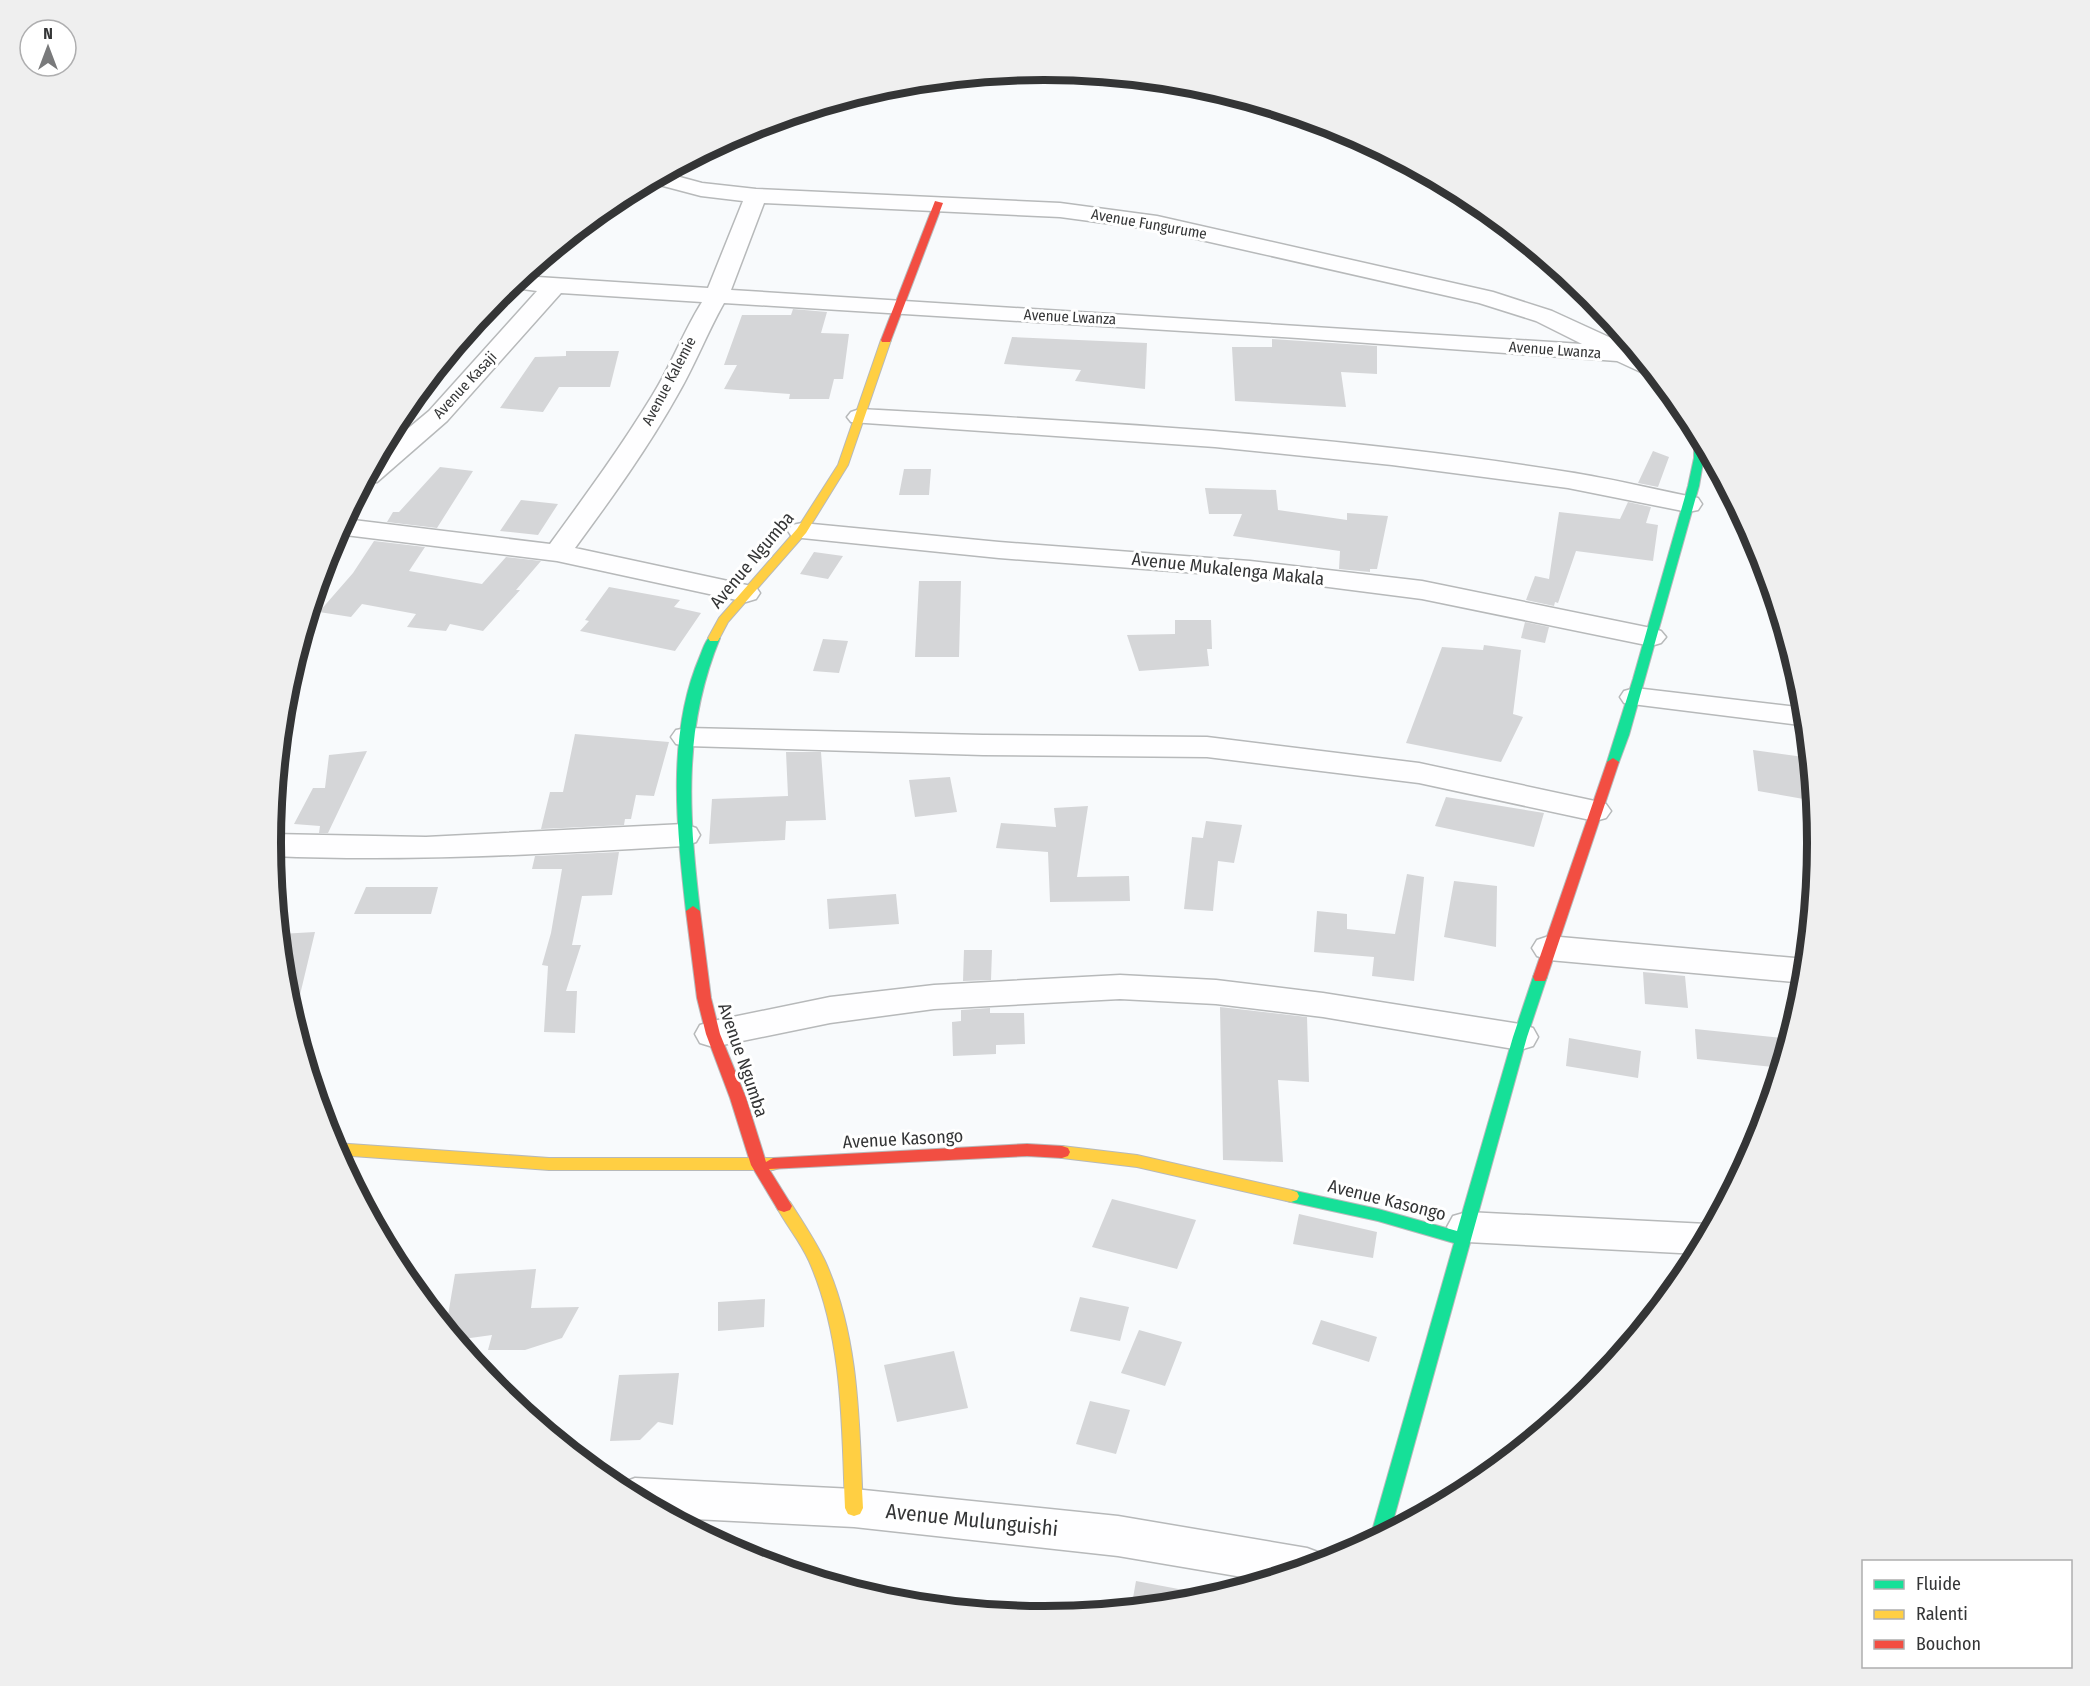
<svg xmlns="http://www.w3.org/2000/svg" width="2090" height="1686" viewBox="0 0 2090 1686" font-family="'Fira Sans Condensed',sans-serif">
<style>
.building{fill:#d5d6d8}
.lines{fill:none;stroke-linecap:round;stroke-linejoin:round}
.street-casing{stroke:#b7b9ba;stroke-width:3}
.fast-casing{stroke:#b7b9ba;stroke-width:2}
.slow-casing{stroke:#b7b9ba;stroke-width:2}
.jam-casing{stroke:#b7b9ba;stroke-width:2}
.street{fill:#fefeff;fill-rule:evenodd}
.fast{fill:#16e098;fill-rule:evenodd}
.slow{fill:#ffcf43;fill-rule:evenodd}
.jam{fill:#f24e42;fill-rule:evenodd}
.labels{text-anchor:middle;stroke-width:6;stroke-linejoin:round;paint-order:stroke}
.far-street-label{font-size:15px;fill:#343536;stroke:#fff}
.street-label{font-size:18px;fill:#343536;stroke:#fff}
.near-street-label{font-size:21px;fill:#343536;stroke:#fff}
.rim{fill:none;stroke:#343536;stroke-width:8}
</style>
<rect width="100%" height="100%" fill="#f8fafc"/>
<path class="building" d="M793,309l34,3 -6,21 28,1 -6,45h-9l-5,20h-40l1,-5 -66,-5 13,-24h-13l18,-50h49z
M1012,337l135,6 -2,46 -70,-8 6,-11 -77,-6z
M1272,339l105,7v28l-36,-2 5,35 -111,-6 -3,-54h40z
M566,351h53l-9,36h-51l-16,25 -43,-4 35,-51 31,-1z
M1653,451l16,6 -11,30 -20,-4z
M440,467l33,4 -36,57 -50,-6 6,-10h6z
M904,469h27l-2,26h-30z
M1205,488l71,2 2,20 69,10v-7l41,3 -11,53h-7v3l-31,-3 1,-18 -107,-15 9,-22h-33z
M521,500l37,4 -20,31 -38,-4z
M1628,502l23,5 -5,16 12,2 -5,36 -77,-10 -18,52 -3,-1 -1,4 -28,-6 9,-24 14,3 10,-67 61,7z
M374,541l51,6 -16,24 73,13 24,-27 35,4 -25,29h4l-37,41 -33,-7 -4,7 -39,-4 9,-13 -54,-10 -11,13 -32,-5 34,-39z
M814,552l29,4 -15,23 -28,-5z
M919,581h42l-2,76h-44z
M609,587l71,13 -6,7 27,6 -26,38 -95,-20 9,-10 -4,-1z
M1175,620h36l1,29h-5l2,17 -70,5 -12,-36 48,-1z
M1525,622l24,5 -4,16 -24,-5z
M823,639l25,2 -9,32 -26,-2z
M1484,645l37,5 -8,64 10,3 -22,45 -95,-19 36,-96 41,3z
M575,734l94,8 -15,54 -18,-1 -5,24h-6l-1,6 -83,4 9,-37h13z
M1753,750l58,8 4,43 -57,-10z
M367,751l-39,82h-9l1,-7 -26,-2 19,-36h12l4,-33z
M786,752h35l5,68 -40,1 -1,19 -76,4 3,-45 76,-3z
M950,777l7,35 -42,5 -6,-37z
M1446,797l98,16 -10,34 -99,-21z
M1088,806l-11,71 52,-1 1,25 -80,1 -2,-50 -52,-4 5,-25 55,4 -2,-19z
M1206,821l36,4 -8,38 -16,-2 -5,50 -29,-2 8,-72 11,1z
M619,852l-7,43 -30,1 -10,49h9l-15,46h11l-2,42 -31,-1 4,-66 -6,-1 9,-32 11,-64h-30l3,-13z
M1407,874l17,3 -10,104 -42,-5 2,-19 -60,-5 3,-41 30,3v15l48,5z
M1454,881l43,5 -1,61 -52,-10z
M366,887h72l-7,27h-77z
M896,894l3,30 -70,5 -2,-30z
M315,932l-21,88 -8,-26 -6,-60z
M964,950h28l-1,30 -28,1z
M1643,972l42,4 3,32 -43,-4z
M1220,1007l87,10 2,65 -31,-2 5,82 -60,-2z
M990,1008v5h34l1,31 -29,1v9l-43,2 -1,-34 9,-1v-11z
M1695,1029l96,10 -9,29 -85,-9z
M1569,1038l72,13 -3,27 -72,-12z
M1112,1199l84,21 -19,49 -85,-22z
M1299,1214l78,18 -4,26 -80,-14z
M536,1269l-5,39 48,-1 -17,31 -37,12h-37l4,-15 -36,5 -10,-13 9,-53z
M1080,1297l49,10 -9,34 -50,-10z
M765,1299l-1,28 -46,4v-29z
M1321,1320l56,17 -8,25 -57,-18z
M1139,1330l43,12 -17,44 -44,-13z
M954,1351l14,57 -71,14 -13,-57z
M679,1373l-6,52 -15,-3 -18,18 -30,1 9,-66z
M1090,1401l40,9 -14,44 -40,-10z
M1136,1581l69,13v5l-74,10z"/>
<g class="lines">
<defs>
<path id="street" d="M665,173l37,10 54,6 304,14 97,13 336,76 59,19 83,38 22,25 -14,-1 -26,-12 -319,-23 -574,-35c-17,30 -29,62 -46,91 -30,54 -67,105 -103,154l181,39 4,6 -4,6 -10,3 -189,-41 -220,-27 8,-15 205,25c35,-48 71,-97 102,-148 19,-30 31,-64 50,-94l-141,-9 -114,128 -70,61 -13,1 17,-32 48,-40 108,-120 -29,-4 14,-11 186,12 35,-87 -42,-5 -53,-14zM764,203l296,14 97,13 322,73 57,18 46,23 -851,-54z
M860,409c236,13 474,25 708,63 40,6 80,16 120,24l10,2 4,6 -4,6 -10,2 -120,-24 -176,-23 -177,-18 -364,-25 -4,-5 4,-5z
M802,523l197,19 251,19 172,20 229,47 10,3 5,6 -5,6 -10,3 -229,-47 -172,-22 -251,-19 -207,-21 -4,-6 4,-6z
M1635,688l171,20 2,18 -184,-23 -4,-6 4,-6z
M687,728l296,7 224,2 212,26 176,38 11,3 5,7 -5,7 -11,3 -176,-38 -212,-26 -224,-2 -296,-9 -11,-2 -5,-7 5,-7z
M684,824l12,4 4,7 -4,7 -12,4c-137,8 -274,16 -412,10v-22l154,3z
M1549,936l257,23 -1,24 -256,-23 -12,-4 -5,-8 5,-8z
M1120,975l96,5 107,13 197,31 13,4 5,9 -5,9 -13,4 -197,-33 -107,-13 -96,-5 -186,10 -104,14 -117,24 -13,-4 -5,-9 5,-9 13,-4 117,-24 104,-12z
M1467,1212l240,12 7,2 -15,28 -232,-12 -14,-4 -6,-11 6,-11z
M635,1478l219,11 264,27 189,32 16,6 4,8 -61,19 -148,-25 -264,-29 -180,-9 -57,-30 2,-4z"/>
<path id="fast" d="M1698,430l8,15 -7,41 -70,249 -10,27 -6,4 -5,-1 -1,-3 26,-83 55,-193 6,-28v-25z
M714,634l6,4c-38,92 -31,177 -20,273l-7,5 -7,-5c-9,-83 -20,-176 14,-255 3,-7 6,-19 14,-22z
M1540,972l5,1 2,4 -20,60 -137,495 -18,10 -2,-4 84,-295 -76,-22 -87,-19 -6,-2 -2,-4 2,-4 6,-2 87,19 79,22 56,-194 20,-60 2,-4z"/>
<path id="slow" d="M886,337l5,3 -43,125 -42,68 -78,89 -10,19h-8l-2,-3 11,-20 78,-89 41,-64 43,-125z
M335,1143l214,15h224l6,2 2,4 -2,4 -6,2h-224l-211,-15 -6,-11z
M1062,1146l75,9 154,35 6,2 2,4 -2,4 -6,2 -154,-35 -75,-9 -6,-2 -2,-4 2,-4z
M784,1200l6,2c12,19 25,38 35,59 35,77 34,164 38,247l-3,6 -6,2 -6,-2 -3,-6c-3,-83 -2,-170 -36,-247 -9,-20 -23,-36 -33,-55l2,-4z"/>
<path id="jam" d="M935,201l8,2 -52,137 -1,2h-8l-1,-2z
M1613,758l6,4 -72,215 -2,4h-10l-2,-4 74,-215z
M693,906l7,5 11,87 9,36 26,64 20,64 7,-4 254,-14 35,2 6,2 2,4 -2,4 -6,2 -35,-2 -258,13 23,37 -2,4 -6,2 -6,-2 -27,-45 -21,-67 -24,-64 -9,-36 -11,-87z"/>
</defs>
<use href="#street" class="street-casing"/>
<use href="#fast" class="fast-casing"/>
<use href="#slow" class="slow-casing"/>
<use href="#jam" class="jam-casing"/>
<use href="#street" class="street"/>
<use href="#fast" class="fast"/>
<use href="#slow" class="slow"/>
<use href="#jam" class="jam"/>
</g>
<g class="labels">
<g class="far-street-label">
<text transform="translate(1149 224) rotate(10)" y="5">Avenue Fungurume</text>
<text transform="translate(1070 317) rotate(3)" y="5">Avenue Lwanza</text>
<text transform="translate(1555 350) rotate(4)" y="5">Avenue Lwanza</text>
<text transform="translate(669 381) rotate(-62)" y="5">Avenue Kalemie</text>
<text transform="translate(465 385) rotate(-47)" y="5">Avenue Kasaji</text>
</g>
<g class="street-label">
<text transform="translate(752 560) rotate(-50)" y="6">Avenue Ngumba</text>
<text transform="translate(1228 569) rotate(6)" y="6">Avenue Mukalenga Makala</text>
<text transform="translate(743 1060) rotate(71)" y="6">Avenue Ngumba</text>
<text transform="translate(903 1139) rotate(-3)" y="6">Avenue Kasongo</text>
<text transform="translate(1387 1200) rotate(14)" y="6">Avenue Kasongo</text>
</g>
<g class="near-street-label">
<text transform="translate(972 1520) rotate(6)" y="7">Avenue Mulunguishi</text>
</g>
</g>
<path d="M0 0H2090V1686H0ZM281 843a763 763 0 1 1 1526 0a763 763 0 1 1-1526 0Z" fill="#efefef" fill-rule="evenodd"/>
<path class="rim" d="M281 843a763 763 0 1 1 1526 0a763 763 0 1 1-1526 0Z"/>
<rect x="1862" y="1560" width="210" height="108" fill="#ffffff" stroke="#aeaeaf" stroke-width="1.5"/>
<rect x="1874" y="1580" width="30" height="9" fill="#16e098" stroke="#aeaeaf" stroke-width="1.5"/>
<text x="1916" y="1590" font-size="18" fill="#343536">Fluide</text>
<rect x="1874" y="1610" width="30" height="9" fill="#ffcf43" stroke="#aeaeaf" stroke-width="1.5"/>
<text x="1916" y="1620" font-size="18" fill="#343536">Ralenti</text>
<rect x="1874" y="1640" width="30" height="9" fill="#f24e42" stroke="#aeaeaf" stroke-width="1.5"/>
<text x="1916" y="1650" font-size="18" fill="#343536">Bouchon</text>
<g transform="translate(48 48)"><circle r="28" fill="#ffffff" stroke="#aeaeaf" stroke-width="1.5"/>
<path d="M0-4.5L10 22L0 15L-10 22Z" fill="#797a7b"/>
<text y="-9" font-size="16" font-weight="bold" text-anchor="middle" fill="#343536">N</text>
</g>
</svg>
